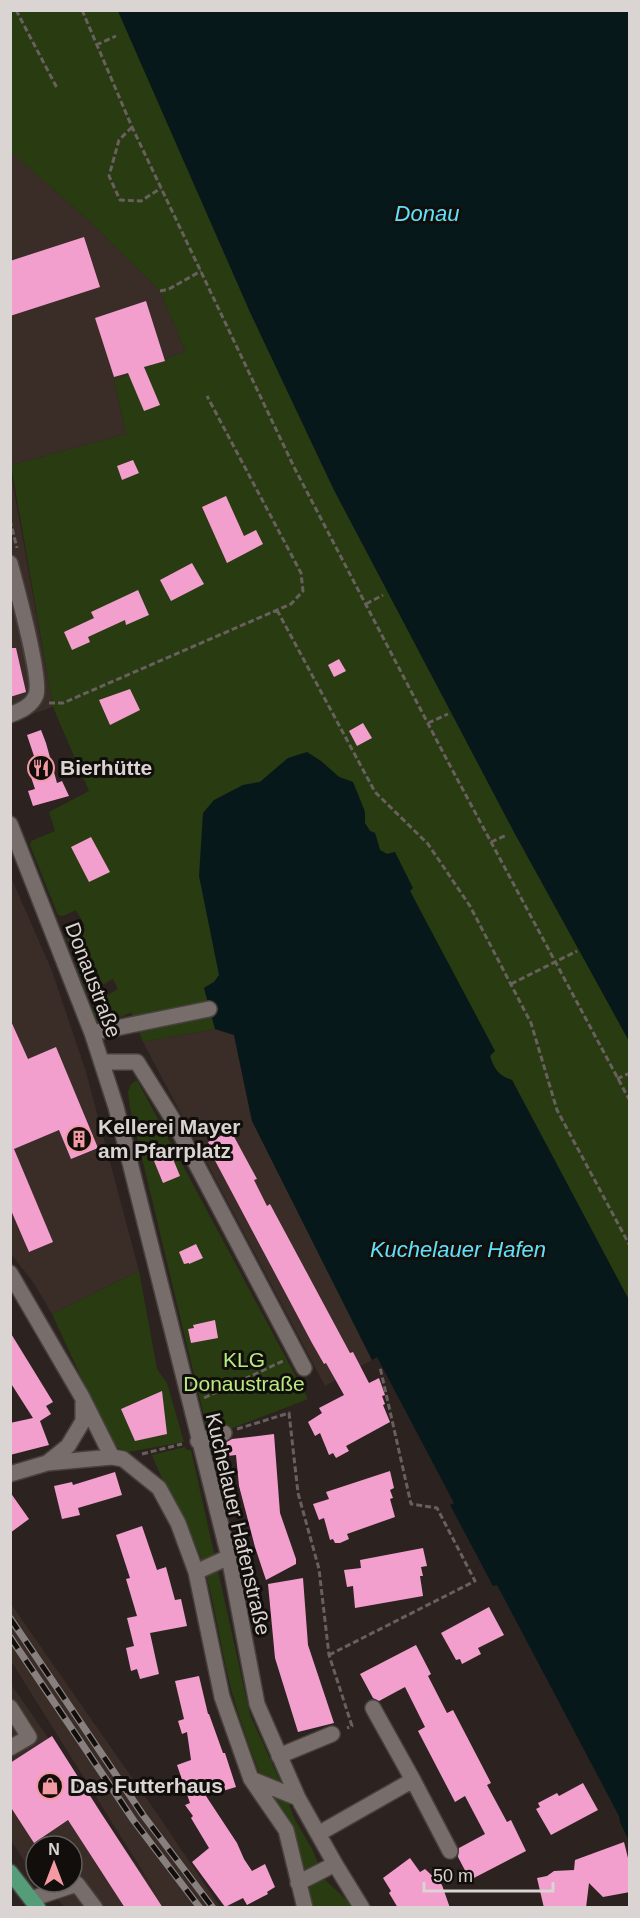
<svg xmlns="http://www.w3.org/2000/svg" width="640" height="1918" viewBox="0 0 640 1918" font-family="Helvetica,sans-serif">
<style>
.built{fill:#3a2c27}
.green{fill:#293b10}
.water{fill:#07181b}
.building{fill:#f39fce}
.lines{fill:none;stroke-linecap:round;stroke-linejoin:round}
.minor-casing{stroke:#47413e;stroke-width:18}
.major-casing{stroke:#47413e;stroke-width:18}
.path{stroke:#68605e;stroke-width:3;stroke-dasharray:6 3;stroke-linecap:butt}
.minor{stroke:#776d6a;stroke-width:15}
.major{stroke:#559c79;stroke-width:15}
.rail-casing{stroke:#88807e;stroke-width:7}
.rail{stroke:#110e0c;stroke-width:4.5;stroke-dasharray:14;stroke-linecap:butt}
.labels{text-anchor:middle;stroke-width:6;stroke-linejoin:round;paint-order:stroke}
.poi-label{font-size:21px;font-weight:bold;fill:#dad4d2;stroke:#110e0c;text-anchor:start}
.street-label{font-size:21px;fill:#dad4d2;stroke:#110e0c}
.park-label{font-size:21px;fill:#b8ea7f;stroke:#110e0c}
.water-label{font-size:22px;font-style:italic;fill:#61e1f9;stroke:#110e0c}
</style>
<rect width="100%" height="100%" fill="#2c2320"/>
<path class="built" d="M11,151l76,68 73,72 25,60 -71,29 12,54 -115,31z
M10,468l43,239 -42,14h-1z
M10,875l42,96 34,101 53,199 -87,43 -19,-32 -22,-28z
M215,1029l19,6 18,86 120,239 -47,26 -182,-344z
M11,1604l149,214 60,89h-155l-24,-25h31v-36h-36v30l-5,-5 -20,-30 -1,-158 148,213 -147,-235z"/>
<path class="green" d="M11,11h107l132,301 83,176 181,344 115,209v259l-117,-220c-13,-4 -18,-11 -22,-24l-80,-166 -15,-38 -8,2 -7,-4 -5,-17 -5,-2 -5,-8v-11l-12,-30 -14,-5 -18,-16 -33,-3 -28,24 -17,3 -26,175 2,15 -5,7 -10,6 11,41 -72,13 -12,-30 -20,10h-12l-7,-10 2,-9 24,-14 -5,-10 -25,14 -3,-3 -18,-52 1,-4 17,-8 -9,-16 -13,6 -5,-1 -28,-70 1,-4 24,-10 -6,-19 40,-21 -36,-84 -42,-242 115,-31 -12,-54 71,-29 -25,-60 -73,-72 -76,-67z
M137,1080l171,319 -99,38 -79,-329 -2,-16 3,-8z
M139,1271l18,98 10,14 17,59 -56,10 -15,-6 -61,-132z
M185,1447l2,3h4l59,265 33,72 11,31 18,31 14,32 22,20 4,6h-38c-28,-68 -59,-137 -80,-208 -14,-48 -18,-99 -35,-146 -13,-34 -34,-64 -47,-98z"/>
<path class="water" d="M118,11h511v1030l-115,-209 -181,-344 -83,-176z
M307,752l14,9 18,16 14,5 12,30v11l5,8 5,2 5,17 7,4 8,-2 18,36 -3,3 85,160 -5,5c4,13 9,20 22,24l117,220v541l-9,-19 -1,-6 -122,-231 -4,1 -43,-81 4,-2 -77,-146 -5,3 -120,-239 -18,-86 -19,-6 -11,-41 10,-6 5,-7 -20,-99 4,-63 11,-13 29,-15 17,-3 28,-24z"/>
<path class="building" d="M84,237l16,50 -90,29v-55z
M146,301l19,60 -21,6 16,38 -16,6 -16,-38 -14,4 -19,-59z
M133,460l6,13 -17,7 -5,-14z
M226,496l18,40 12,-6 7,14 -36,19 -25,-56z
M192,563l12,21 -33,17 -11,-21z
M138,590l11,25 -23,10 -1,-5 -37,17 2,5 -18,8 -8,-18 30,-14 -3,-6z
M10,648h6l10,44 -16,5z
M339,659l7,12 -12,6 -6,-12z
M130,689l10,21 -30,15 -11,-25z
M363,723l9,15 -15,8 -8,-15z
M41,730l5,13 11,40 5,-2 7,15 -36,10 -5,-15 7,-2 -7,-21 9,-3 -10,-30z
M91,837l19,35 -21,10 -18,-35z
M10,1019l18,40 28,-12 42,101 -27,11 -12,-29 -45,19 39,93 -24,10 -19,-44z
M231,1131l26,48 -3,1 13,26 3,-2 80,149 3,-1 16,31 10,-5 6,17 -3,1 3,8 -2,1 7,17 -44,24 3,5 -13,7 -3,-5 -4,2 -9,-22 -5,3 -7,-14 14,-9 -3,-5 25,-13 -18,-32 -2,1 -12,-21 -101,-190 2,-1 -5,-10z
M171,1154l9,22 -17,7 -9,-22z
M196,1244l7,14 -14,6v-1l-5,1 -5,-12z
M215,1320l3,18 -27,5 -3,-14 6,-1 -1,-3z
M10,1332l43,70 -7,4 5,8 -11,7 9,24 -39,10v-32l23,-5 -23,-36z
M162,1391l5,43 -32,7 -14,-32z
M274,1434l6,79 16,46v5l-30,16 -11,-33 -16,-61 -3,-31 -9,1 -2,-13 7,-4z
M390,1471l4,17 -4,2 3,8 -3,1 5,18 -48,17 2,5 -9,4h-5l-2,-4 -3,1 -6,-22 -5,2 -6,-16 16,-5 -3,-7z
M115,1472l7,23 -44,13 2,7 -18,4 -8,-33 18,-4 1,3z
M10,1492l19,27 -19,14z
M142,1526l15,44 9,-3 9,33 6,-1 6,27 -37,7 9,41 -19,5 -3,-10 -6,2 -5,-23 8,-2 -7,-28 10,-2 -11,-37 4,-1 -14,-43z
M423,1548l4,18 -6,1 2,9h-3l3,20 -68,12 -2,-22 -6,1 -3,-17 17,-2 -1,-8z
M303,1578l5,67 26,78 -36,9 -23,-74 -7,-74z
M489,1607l15,28 -26,13 3,6 -19,10 -2,-5 -4,1 -15,-27z
M416,1645l15,29 -3,2 19,37 6,-3 38,73 -4,2 20,37 4,-2 15,31 -56,29 -12,-23 1,-9 26,-14 -20,-38 -10,6 -37,-71 7,-4 -20,-40 -26,14 -6,-3 -13,-24z
M199,1676l9,38h1l14,39h2l11,34 -30,9 31,47 7,16 8,12 13,-7 10,23 -8,5 1,2 -21,11 -4,-7 -18,9 -33,-45 17,-14 -18,-30 2,-2 -8,-11 5,-2 -13,-38 14,-5 -4,-28 -5,2 -4,-13 6,-2 -9,-38z
M52,1736l49,77 62,95h-38l-57,-88 -34,23 -24,-37v-43z
M583,1783l15,27 -47,25 -15,-26 4,-2 -2,-4 19,-10 2,3z
M624,1842l6,24v26l-27,5 -14,-14 -3,25h-42l-7,-30 10,-2 7,-5 20,-1 1,-10z
M410,1858l10,14 5,-3 17,16 8,23h-52l-9,-15 2,-2 -8,-13z"/>
<g class="lines">
<defs>
<path id="minor" d="M10,563c6,22 32,117 26,132 -4,11 -16,16 -26,20
M10,824l82,209 24,74 113,450 28,147 41,94 37,66 27,44
M92,1033l117,-24
M102,1062h35l35,56 132,250
M10,1273l72,124 30,60 11,2 36,29 19,35 18,49 26,125 29,82 35,51 19,78
M198,1441l26,-8
M47,1463l21,-17 15,-25v-18
M10,1474l37,-11 65,-6
M196,1572l33,-15
M10,1707l19,30 -19,11
M279,1756l53,-22
M251,1779l47,19
M413,1780l37,71
M318,1834l95,-54 -40,-72
M298,1883l37,-19
M31,1899l46,-15 18,24"/>
<path id="major" d="M10,1872l28,36"/>
</defs>
<use href="#minor" class="minor-casing"/>
<use href="#major" class="major-casing"/>
<path class="path" d="M16,10l41,78
M82,10l50,117 162,340 153,293 183,341
M96,45l20,-9
M132,127l-13,13 -10,36 11,24 21,1 20,-13
M160,291l9,-2 32,-18
M10,520l7,28
M366,604l17,-9
M277,610l98,182 53,52 42,62 61,117 26,87 73,136
M49,703h14l228,-99 12,-13 -2,-18 -94,-177
M428,723l20,-9
M491,842l16,-7
M511,984l66,-33
M617,1079l13,-6
M204,1398l79,-37
M237,1429l52,-16 9,80 21,76 10,86 23,71 -5,2
M142,1454l40,-10
M329,1655l146,-74 -38,-73 -26,-4 -31,-137"/>
<use href="#minor" class="minor"/>
<use href="#major" class="major"/>
<defs>
<path id="rail" d="M10,1618l133,197 70,93
M10,1637l124,184 66,87"/>
</defs>
<use href="#rail" class="rail-casing"/>
<use href="#rail" class="rail"/>
</g>
<defs>
<symbol id="restaurant-ring" viewBox="-11 -11 22 22"><circle r="9.5" fill="#110e0c" stroke="#f49aa2" stroke-width="1.5"/><path d="M-5-6h1v4h1v-4h1v4h1v-4h1v5L-1.5 .5V6h-2V.5L-5-1ZM5-6V6H3V1.5H1.5Q1.5-4 5-6Z" fill="#f49aa2"/></symbol>
<symbol id="building-ring" viewBox="-11 -11 22 22"><circle r="9.5" fill="#110e0c" stroke="#f49aa2" stroke-width="1.5"/><path d="M-4-6H4V6H1V3H-1V6H-4ZM-2.5-4.3h1.7v1.8h-1.7ZM.8-4.3h1.7v1.8H.8ZM-2.5-1h1.7V.8h-1.7ZM.8-1h1.7V.8H.8Z" fill="#f49aa2"/></symbol>
<symbol id="shop-ring" viewBox="-11 -11 22 22"><circle r="9.5" fill="#110e0c" stroke="#f49aa2" stroke-width="1.5"/><path d="M-5-2.5h2.3a2.7 3.5 0 0 1 5.4 0H5L5.5 6h-11ZM-1.5-2.5h3a1.5 2.3 0 0 0-3 0Z" fill="#f49aa2"/></symbol>
</defs>
<g fill-rule="evenodd">
<use href="#restaurant-ring" x="26" y="753" width="30" height="30"/>
<use href="#building-ring" x="64" y="1124" width="30" height="30"/>
<use href="#shop-ring" x="35" y="1771" width="30" height="30"/>
</g>
<g class="labels">
<g class="poi-label">
<text x="60" y="775">Bierhütte</text>
<text x="98" y="1134">Kellerei Mayer<tspan x="98" dy="24">am Pfarrplatz</tspan></text>
<text x="70" y="1793">Das Futterhaus</text>
</g>
<g class="street-label">
<text transform="translate(93 980) rotate(69)" y="7">Donaustraße</text>
<text transform="translate(238 1524) rotate(77)" y="7">Kuchelauer Hafenstraße</text>
</g>
<g class="park-label">
<text x="244" y="1367">KLG<tspan x="244" dy="24">Donaustraße</tspan></text>
</g>
<g class="water-label">
<text x="427" y="221">Donau</text>
<text x="458" y="1257">Kuchelauer Hafen</text>
</g>
</g>
<rect width="640" height="1918" fill="none" stroke="#dad4d2" stroke-width="24"/>
<g transform="translate(54 1864)"><circle r="28" fill="#110e0c" stroke="#615d5b" stroke-width="1.5"/>
<path d="M0-4.5L10 22L0 15L-10 22Z" fill="#f49aa2"/>
<text y="-9" font-size="16" font-weight="bold" text-anchor="middle" fill="#dad4d2">N</text>
</g>
<path d="M424 1882v9h129v-9" fill="none" stroke="#dad4d2" stroke-width="3"/>
<text x="433" y="1882" font-size="18" fill="#dad4d2" stroke="#110e0c" stroke-width="4.5" paint-order="stroke">50 m</text>
</svg>
